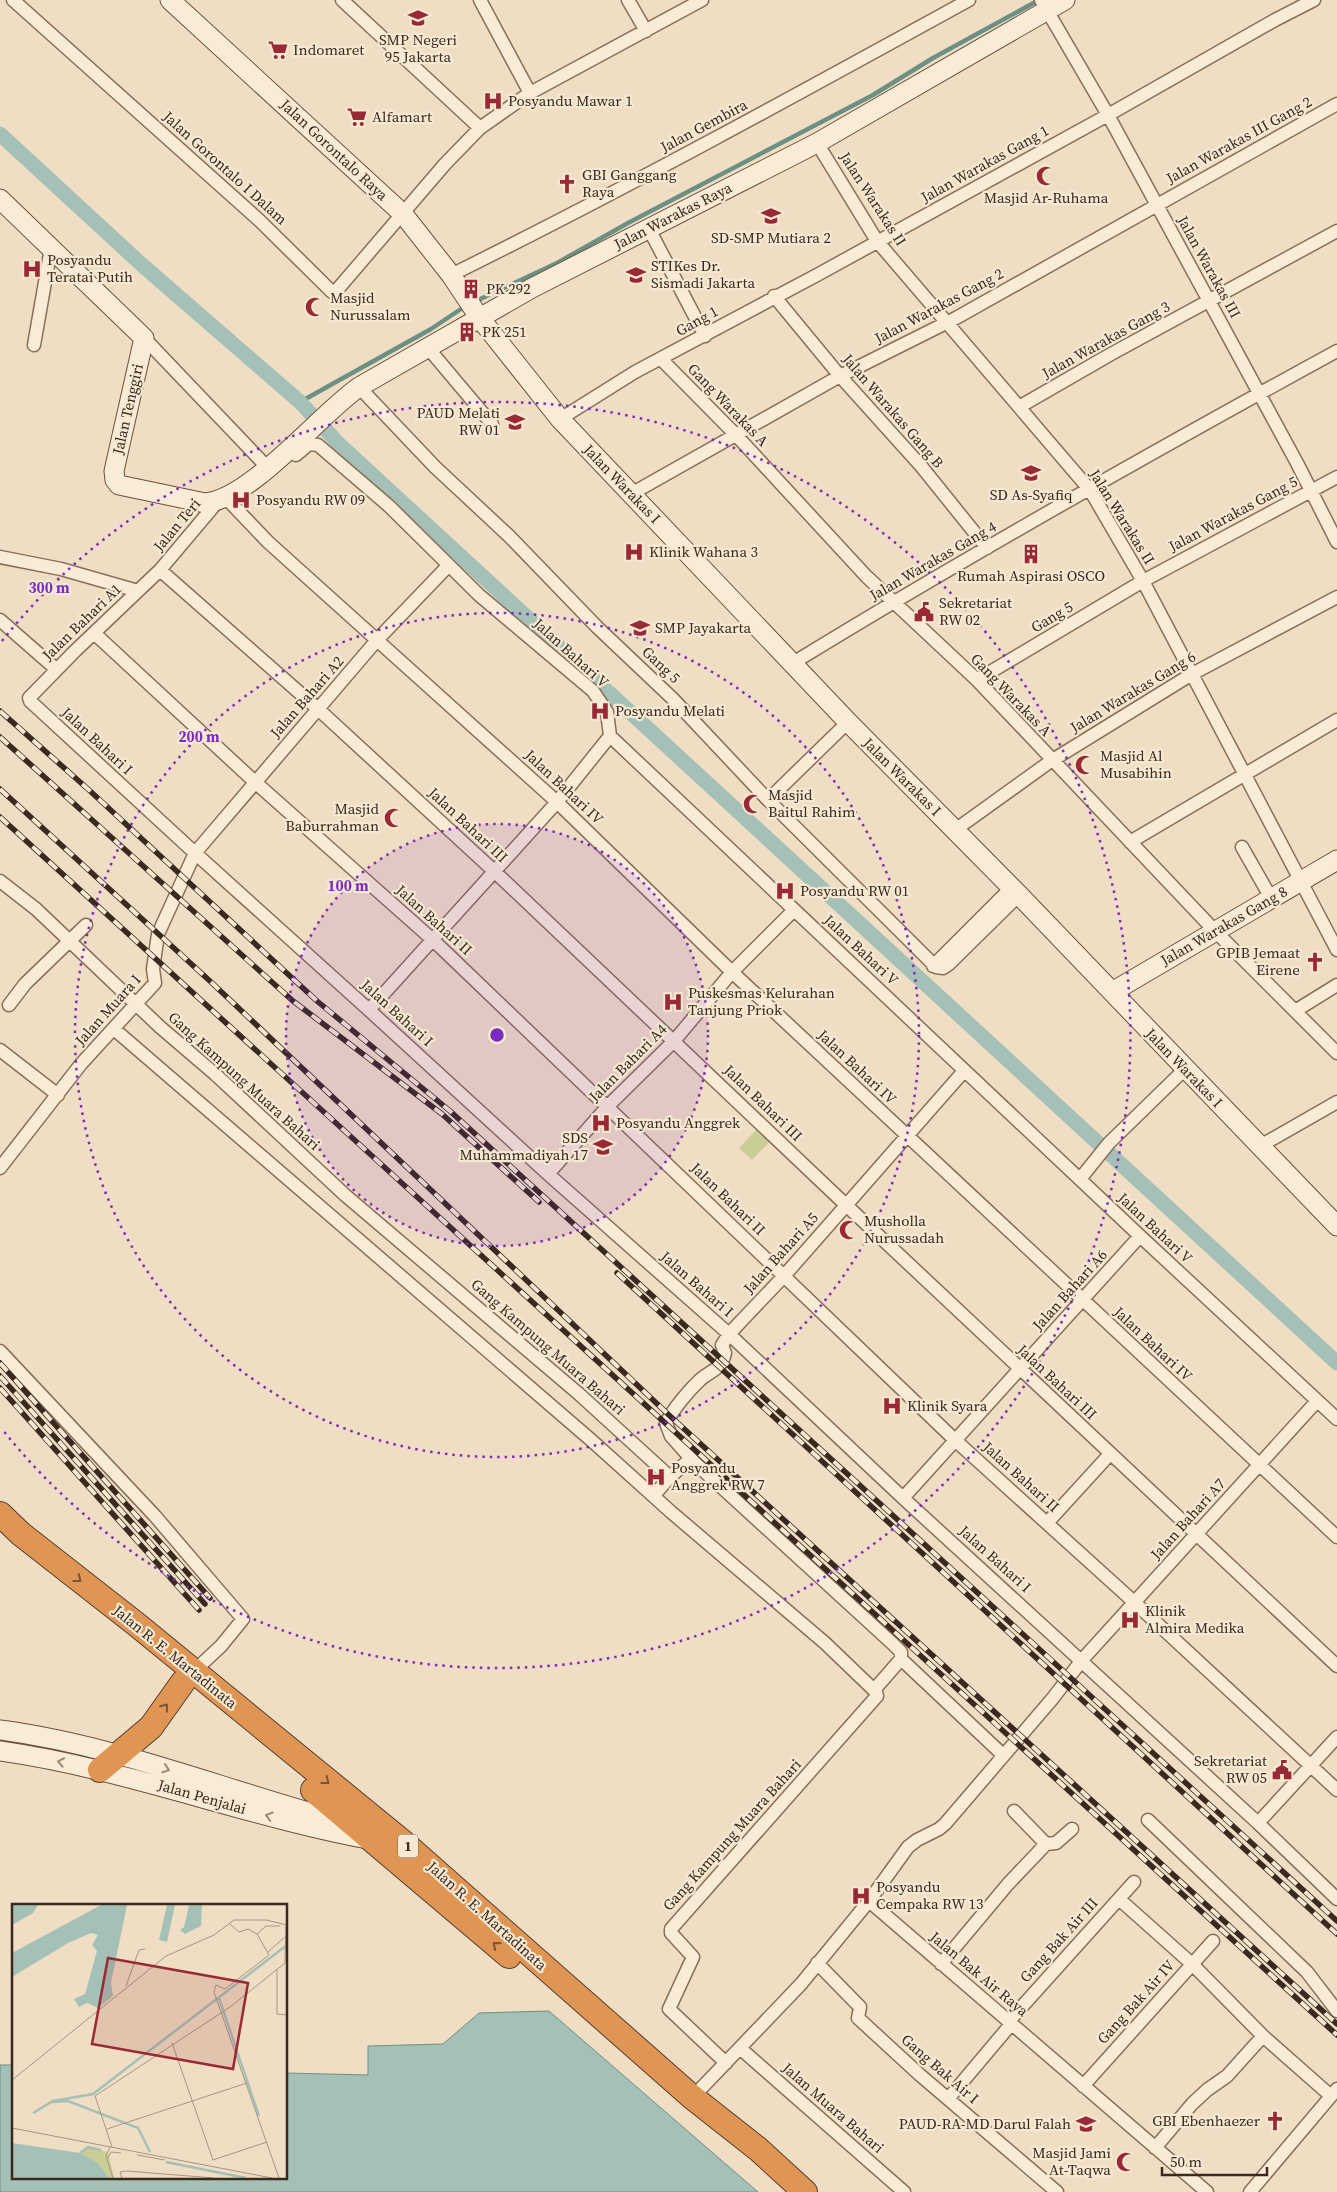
<svg xmlns="http://www.w3.org/2000/svg" width="1337" height="2192" viewBox="0 0 1337 2192" font-family="'Source Serif 4',serif">
<style>
.green{fill:#cbcd97}
.water{fill:#a5c1b7;stroke:#6c9084}
.lines{fill:none;stroke-linecap:round;stroke-linejoin:round}
.stream{stroke:#6c9084;stroke-width:4.5}
.canal{stroke:#a5c1b7;stroke-width:15}
.street-casing{stroke:#896f5a;stroke-width:15}
.secondary-casing{stroke:#6b503d;stroke-width:21}
.highway-casing{stroke:#573d2e;stroke-width:26}
.street{stroke:#f9ecd7;stroke-width:12}
.secondary{stroke:#f9ecd7;stroke-width:19}
.highway{stroke:#df9553;stroke-width:24}
.rail-casing{stroke:#39291e;stroke-width:5.5}
.rail{stroke:#f6e9d3;stroke-width:4;stroke-dasharray:11;stroke-linecap:butt}
.oneway{stroke:#7b5433}
.oneway2{stroke:#998a7a}
.ring{fill:none;stroke:#7b2cbf;stroke-width:2.5;stroke-dasharray:2.5 5}
.labels{text-anchor:middle;stroke-width:4.5;stroke-linejoin:round;paint-order:stroke}
.shield{fill:#f6e9d3;stroke:#726354;stroke-width:1}
.shield-label{font-size:14px;font-weight:bold;fill:#39291e}
.poi-label{font-size:15px;fill:#39291e;stroke:#f6e9d3;text-anchor:start}
.street-label{font-size:15px;fill:#39291e;stroke:#f6e9d3}
.inset-river{fill:none;stroke:#a5c1b7;stroke-width:2.5}
.inset-road{fill:none;stroke:#a69681;stroke-width:1}
.view{fill:#992934;fill-opacity:0.15;stroke:#992934;stroke-width:2.5}
.inset-edge{fill:none;stroke:#39291e;stroke-width:2.5}
.centre{fill:#7b2cbf;stroke:#f6e9d3;stroke-width:2.5}
.ring-label{font-size:15px;text-anchor:middle;font-weight:bold;fill:#7b2cbf;stroke:#f6e9d3;stroke-width:4.5;stroke-linejoin:round;paint-order:stroke}
</style>
<rect width="100%" height="100%" fill="#efdec3"/>
<path class="green" d="M757,1129l13,12 -18,19 -13,-12z"/>
<path class="water" d="M549,2011l209,181h-758v-127h14v113h272v-105l82,2v-29l75,-2 36,-31z"/>
<g class="lines">
<path class="stream" d="M474,302l83,-39 71,-40 245,-128 60,-37 106,-58
M300,402l131,-73 36,-24"/>
<path class="canal" d="M0,134l141,130 159,138 40,43 997,918"/>
<defs>
<path id="street" d="M13,0l247,221 72,71 5,-2 108,-126 35,-36 50,-35 172,-93
M342,0l138,128
M480,0l50,93
M628,0l18,31
M1041,0l67,115 189,348 40,79
M817,143l60,98 213,249 53,91 194,369
M649,229l56,107
M451,275c176,-87 347,-181 518,-275
M774,296l66,80 81,90 66,82
M144,338l124,130
M34,345l17,-97
M428,348l64,76
M661,359l74,75 131,142 111,104 237,250 123,123
M359,387l76,80 74,69 88,91 76,72 95,101 168,167 7,1 6,-4 70,-69
M1019,407l92,-53 226,-123
M560,419l75,-47 182,-97 291,-160 167,-95 39,-20
M296,455l13,-11 9,1 71,61 90,89 114,96 14,21 3,24 530,500 197,183
M631,494l209,-118 116,-58 381,-214
M225,497l43,45 289,260 175,170 605,565
M0,557l61,12 77,22
M160,570l158,139 176,162 352,334 491,461
M0,620l56,49
M94,633l161,149 178,158 523,501 178,161 203,188
M793,663c178,-109 361,-212 544,-312
M977,680l166,-99 194,-104
M29,698l46,-47 85,-81 59,-70
M30,701l165,152 174,157 179,164 181,160 174,164 355,325 79,76
M768,800l80,-78
M955,830l96,-69 141,-87 145,-77
M1130,842l207,-122
M1242,847l29,51
M0,881l36,28 124,118 55,47 130,121 234,199 91,83 18,-16 6,1 199,182 8,8v7l-27,31
M933,966l78,-78
M9,1005l16,-21 61,-59
M369,1010l188,-208 53,-66
M1295,1011l42,-26
M114,1029l477,411 80,72 154,131 51,49 1,4 -206,233v4l22,24 -24,52 57,54
M0,1050l58,45
M1260,1146l77,-44
M0,1168l81,-104 74,-81 -2,-14 5,-35 37,-81 182,-213 71,-74
M548,1174l60,-68 66,-65 58,-69 62,-62
M1080,1179l29,-36 76,-74
M0,1351l155,165 88,103 -22,27 -30,28
M694,1462l-23,-26 -5,-13c8,-15 23,-33 35,-44 12,-10 20,-9 24,-26l-3,-8 7,-11 55,-58 180,-205
M654,1495l16,-18
M903,1498l237,-262
M1047,1523l63,-69
M901,1659l102,96
M1014,1811l32,33 10,-1 16,-14
M1148,1820l159,152 30,39
M1258,1823l79,-86
M1119,1899l73,65 71,72 68,60
M869,1901l338,291
M817,1963l43,44 -2,11 62,57 137,117
M941,1964l67,-80 38,-40
M1009,2021l125,-139
M741,2049l163,143
M1083,2086l130,-145
M948,2099l64,-76
M690,2100l111,-116 68,-83 39,-54 9,-7 22,-11 6,-5 108,-126 29,-38 235,-259
M1155,2148l37,-44 15,-14 20,-14 36,-40
M1250,2192l87,-103"/>
<path id="secondary" d="M170,0l233,214 48,61 28,42 81,102 288,303 171,173 318,331
M0,199l144,139 -30,133 1,9 4,5 86,18c46,-4 114,-88 154,-116l173,-99 285,-145 248,-143
M1112,992l225,-132
M0,1730c114,15 222,59 333,89
M0,1751c127,18 247,66 373,89"/>
<path id="highway" d="M0,1514l21,20 115,90 268,219 288,254 66,52 47,43
M100,1770l51,-43 32,-45
M313,1790l196,166"/>
</defs>
<use href="#street" class="street-casing"/>
<use href="#secondary" class="secondary-casing"/>
<use href="#highway" class="highway-casing"/>
<use href="#street" class="street"/>
<use href="#secondary" class="secondary"/>
<use href="#highway" class="highway"/>
<defs>
<path id="rail" d="M0,711l89,79 228,211 133,110 887,810
M0,737l293,264 149,113 97,88
M0,789l211,193 459,434 667,608
M0,817l1337,1218
M617,1273l720,661
M0,1363l210,235
M0,1376l205,228
M0,1388l199,222"/>
</defs>
<use href="#rail" class="rail-casing"/>
<use href="#rail" class="rail"/>
</g>
<defs><path id="oneway-chevron" d="M-2-3.5L2.5 0L-2 3.5" fill="none" stroke-width="1.6" stroke-linecap="round" stroke-linejoin="round" transform="scale(1.25)"/></defs>
<g class="oneway">
<use href="#oneway-chevron" transform="translate(78 1579) rotate(38)"/>
<use href="#oneway-chevron" transform="translate(165 1707) rotate(-51)"/>
<use href="#oneway-chevron" transform="translate(326 1781) rotate(38)"/>
<use href="#oneway-chevron" transform="translate(496 1945) rotate(-140)"/>
</g>
<g class="oneway2">
<use href="#oneway-chevron" transform="translate(61 1762) rotate(-169)"/>
<use href="#oneway-chevron" transform="translate(166 1769) rotate(18)"/>
<use href="#oneway-chevron" transform="translate(269 1816) rotate(-164)"/>
</g>
<circle cx="497" cy="1035" r="211" fill="#7b2cbf" fill-opacity=".12"/>
<g class="ring">
<circle cx="497" cy="1035" r="211"/>
<circle cx="497" cy="1035" r="422"/>
<path d="M2 641A633 633 0 1 1 2 1429"/>
</g>
<defs>
<symbol id="school-bare" viewBox="-9 -9 18 18"><path d="M0-5L7-2L0 1L-7-2ZM-4 1L0 2.5L4 1V4Q0 6-4 4Z" fill="#992934" stroke="#f6e9d3" stroke-width="2.5" paint-order="stroke"/></symbol>
<symbol id="supermarket-bare" viewBox="-9 -9 18 18"><path d="M-6-5.5h2.5l.6 2H6L4.5 2H-2.5L-4.4-4H-6ZM-1.5 3.2a1.3 1.3 0 1 0 .1 0ZM3 3.2a1.3 1.3 0 1 0 .1 0Z" fill="#992934" stroke="#f6e9d3" stroke-width="2.5" paint-order="stroke"/></symbol>
<symbol id="hospital-bare" viewBox="-9 -9 18 18"><path d="M-5-5h3v3.5h4V-5h3V5h-3V1.5h-4V5h-3Z" fill="#992934" stroke="#f6e9d3" stroke-width="2.5" paint-order="stroke"/></symbol>
<symbol id="mosque-bare" viewBox="-9 -9 18 18"><path d="M3.5-4.9A6 6 0 1 0 3.5 4.9A5 5 0 1 1 3.5-4.9Z" fill="#992934" stroke="#f6e9d3" stroke-width="2.5" paint-order="stroke"/></symbol>
<symbol id="church-bare" viewBox="-9 -9 18 18"><path d="M-1.2-6h2.4v3.5h3.3v2.4h-3.3V6h-2.4V-.1h-3.3v-2.4h3.3Z" fill="#992934" stroke="#f6e9d3" stroke-width="2.5" paint-order="stroke"/></symbol>
<symbol id="university-bare" viewBox="-9 -9 18 18"><path d="M0-5L7-2L0 1L-7-2ZM-4 1L0 2.5L4 1V4Q0 6-4 4Z" fill="#992934" stroke="#f6e9d3" stroke-width="2.5" paint-order="stroke"/></symbol>
<symbol id="building-bare" viewBox="-9 -9 18 18"><path d="M-4-6H4V6H1V3H-1V6H-4ZM-2.5-4.3h1.7v1.8h-1.7ZM.8-4.3h1.7v1.8H.8ZM-2.5-1h1.7V.8h-1.7ZM.8-1h1.7V.8H.8Z" fill="#992934" stroke="#f6e9d3" stroke-width="2.5" paint-order="stroke"/></symbol>
<symbol id="civic-bare" viewBox="-9 -9 18 18"><path d="M-.6-6.5H3V-4.5H.6V-3L4-1V1h2V6H-6V1h2V-1L-.6-3ZM-1.2 2.5V6h2.4V2.5Z" fill="#992934" stroke="#f6e9d3" stroke-width="2.5" paint-order="stroke"/></symbol>
</defs>
<g fill-rule="evenodd">
<use href="#school-bare" x="404" y="4" width="28" height="28"/>
<use href="#supermarket-bare" x="264" y="36" width="28" height="28"/>
<use href="#hospital-bare" x="479" y="87" width="28" height="28"/>
<use href="#supermarket-bare" x="343" y="103" width="28" height="28"/>
<use href="#mosque-bare" x="1032" y="162" width="28" height="28"/>
<use href="#church-bare" x="553" y="170" width="28" height="28"/>
<use href="#school-bare" x="757" y="202" width="28" height="28"/>
<use href="#hospital-bare" x="18" y="255" width="28" height="28"/>
<use href="#university-bare" x="622" y="261" width="28" height="28"/>
<use href="#building-bare" x="457" y="275" width="28" height="28"/>
<use href="#mosque-bare" x="301" y="293" width="28" height="28"/>
<use href="#building-bare" x="453" y="318" width="28" height="28"/>
<use href="#school-bare" x="501" y="408" width="28" height="28"/>
<use href="#school-bare" x="1017" y="459" width="28" height="28"/>
<use href="#hospital-bare" x="227" y="486" width="28" height="28"/>
<use href="#hospital-bare" x="620" y="538" width="28" height="28"/>
<use href="#building-bare" x="1017" y="540" width="28" height="28"/>
<use href="#civic-bare" x="910" y="598" width="28" height="28"/>
<use href="#school-bare" x="626" y="614" width="28" height="28"/>
<use href="#hospital-bare" x="586" y="697" width="28" height="28"/>
<use href="#mosque-bare" x="1071" y="751" width="28" height="28"/>
<use href="#mosque-bare" x="739" y="790" width="28" height="28"/>
<use href="#mosque-bare" x="380" y="804" width="28" height="28"/>
<use href="#hospital-bare" x="771" y="877" width="28" height="28"/>
<use href="#church-bare" x="1301" y="948" width="28" height="28"/>
<use href="#hospital-bare" x="659" y="988" width="28" height="28"/>
<use href="#hospital-bare" x="587" y="1109" width="28" height="28"/>
<use href="#school-bare" x="589" y="1133" width="28" height="28"/>
<use href="#mosque-bare" x="835" y="1216" width="28" height="28"/>
<use href="#hospital-bare" x="878" y="1392" width="28" height="28"/>
<use href="#hospital-bare" x="642" y="1463" width="28" height="28"/>
<use href="#hospital-bare" x="1116" y="1606" width="28" height="28"/>
<use href="#civic-bare" x="1268" y="1756" width="28" height="28"/>
<use href="#hospital-bare" x="847" y="1882" width="28" height="28"/>
<use href="#church-bare" x="1261" y="2107" width="28" height="28"/>
<use href="#school-bare" x="1072" y="2110" width="28" height="28"/>
<use href="#mosque-bare" x="1112" y="2148" width="28" height="28"/>
</g>
<g class="labels">
<rect class="shield" x="398" y="1834.5" width="20" height="23" rx="4"/>
<g class="shield-label">
<text x="408" y="1851">1</text>
</g>
<g class="poi-label">
<text x="418" y="45" text-anchor="middle">SMP Negeri<tspan x="418" dy="17">95 Jakarta</tspan></text>
<text x="293" y="55">Indomaret</text>
<text x="508" y="106">Posyandu Mawar 1</text>
<text x="372" y="122">Alfamart</text>
<text x="582" y="180">GBI Ganggang<tspan x="582" dy="17">Raya</tspan></text>
<text x="1046" y="203" text-anchor="middle">Masjid Ar-Ruhama</text>
<text x="771" y="243" text-anchor="middle">SD-SMP Mutiara 2</text>
<text x="47" y="265">Posyandu<tspan x="47" dy="17">Teratai Putih</tspan></text>
<text x="651" y="271">STIKes Dr.<tspan x="651" dy="17">Sismadi Jakarta</tspan></text>
<text x="486" y="294">PK 292</text>
<text x="330" y="303">Masjid<tspan x="330" dy="17">Nurussalam</tspan></text>
<text x="482" y="337">PK 251</text>
<text x="500" y="418" text-anchor="end">PAUD Melati<tspan x="500" dy="17">RW 01</tspan></text>
<text x="1031" y="500" text-anchor="middle">SD As-Syafiq</text>
<text x="256" y="505">Posyandu RW 09</text>
<text x="649" y="557">Klinik Wahana 3</text>
<text x="1031" y="581" text-anchor="middle">Rumah Aspirasi OSCO</text>
<text x="939" y="608">Sekretariat<tspan x="939" dy="17">RW 02</tspan></text>
<text x="655" y="633">SMP Jayakarta</text>
<text x="615" y="716">Posyandu Melati</text>
<text x="1100" y="761">Masjid Al<tspan x="1100" dy="17">Musabihin</tspan></text>
<text x="768" y="800">Masjid<tspan x="768" dy="17">Baitul Rahim</tspan></text>
<text x="379" y="814" text-anchor="end">Masjid<tspan x="379" dy="17">Baburrahman</tspan></text>
<text x="800" y="896">Posyandu RW 01</text>
<text x="1300" y="958" text-anchor="end">GPIB Jemaat<tspan x="1300" dy="17">Eirene</tspan></text>
<text x="688" y="998">Puskesmas Kelurahan<tspan x="688" dy="17">Tanjung Priok</tspan></text>
<text x="616" y="1128">Posyandu Anggrek</text>
<text x="588" y="1143" text-anchor="end">SDS<tspan x="588" dy="17">Muhammadiyah 17</tspan></text>
<text x="864" y="1226">Musholla<tspan x="864" dy="17">Nurussadah</tspan></text>
<text x="907" y="1411">Klinik Syara</text>
<text x="671" y="1473">Posyandu<tspan x="671" dy="17">Anggrek RW 7</tspan></text>
<text x="1145" y="1616">Klinik<tspan x="1145" dy="17">Almira Medika</tspan></text>
<text x="1267" y="1766" text-anchor="end">Sekretariat<tspan x="1267" dy="17">RW 05</tspan></text>
<text x="876" y="1892">Posyandu<tspan x="876" dy="17">Cempaka RW 13</tspan></text>
<text x="1260" y="2126" text-anchor="end">GBI Ebenhaezer</text>
<text x="1071" y="2129" text-anchor="end">PAUD-RA-MD Darul Falah</text>
<text x="1111" y="2158" text-anchor="end">Masjid Jami<tspan x="1111" dy="17">At-Taqwa</tspan></text>
</g>
<g class="street-label">
<text transform="translate(704 126) rotate(-28)" y="5">Jalan Gembira</text>
<text transform="translate(1239 140) rotate(-29)" y="5">Jalan Warakas III Gang 2</text>
<text transform="translate(334 150) rotate(43)" y="5">Jalan Gorontalo Raya</text>
<text transform="translate(985 164) rotate(-29)" y="5">Jalan Warakas Gang 1</text>
<text transform="translate(225 168) rotate(42)" y="5">Jalan Gorontalo I Dalam</text>
<text transform="translate(873 199) rotate(57)" y="5">Jalan Warakas II</text>
<text transform="translate(673 216) rotate(-27)" y="5">Jalan Warakas Raya</text>
<text transform="translate(1209 267) rotate(61)" y="5">Jalan Warakas III</text>
<text transform="translate(939 306) rotate(-28)" y="5">Jalan Warakas Gang 2</text>
<text transform="translate(697 321) rotate(-29)" y="5">Gang 1</text>
<text transform="translate(1106 340) rotate(-29)" y="5">Jalan Warakas Gang 3</text>
<text transform="translate(728 405) rotate(46)" y="5">Gang Warakas A</text>
<text transform="translate(128 409) rotate(-77)" y="5">Jalan Tenggiri</text>
<text transform="translate(893 411) rotate(49)" y="5">Jalan Warakas Gang B</text>
<text transform="translate(622 484) rotate(46)" y="5">Jalan Warakas I</text>
<text transform="translate(1233 514) rotate(-28)" y="5">Jalan Warakas Gang 5</text>
<text transform="translate(1122 517) rotate(58)" y="5">Jalan Warakas II</text>
<text transform="translate(177 525) rotate(-50)" y="5">Jalan Teri</text>
<text transform="translate(933 561) rotate(-30)" y="5">Jalan Warakas Gang 4</text>
<text transform="translate(1052 617) rotate(-31)" y="5">Gang 5</text>
<text transform="translate(82 622) rotate(-44)" y="5">Jalan Bahari A1</text>
<text transform="translate(571 653) rotate(42)" y="5">Jalan Bahari V</text>
<text transform="translate(661 665) rotate(43)" y="5">Gang 5</text>
<text transform="translate(1133 692) rotate(-31)" y="5">Jalan Warakas Gang 6</text>
<text transform="translate(1011 695) rotate(46)" y="5">Gang Warakas A</text>
<text transform="translate(307 697) rotate(-49)" y="5">Jalan Bahari A2</text>
<text transform="translate(97 741) rotate(43)" y="5">Jalan Bahari I</text>
<text transform="translate(902 777) rotate(45)" y="5">Jalan Warakas I</text>
<text transform="translate(564 787) rotate(43)" y="5">Jalan Bahari IV</text>
<text transform="translate(468 825) rotate(43)" y="5">Jalan Bahari III</text>
<text transform="translate(434 920) rotate(42)" y="5">Jalan Bahari II</text>
<text transform="translate(1224 926) rotate(-30)" y="5">Jalan Warakas Gang 8</text>
<text transform="translate(861 950) rotate(43)" y="5">Jalan Bahari V</text>
<text transform="translate(108 1010) rotate(-48)" y="5">Jalan Muara I</text>
<text transform="translate(397 1013) rotate(42)" y="5">Jalan Bahari I</text>
<text transform="translate(628 1063) rotate(-45)" y="5">Jalan Bahari A4</text>
<text transform="translate(857 1067) rotate(43)" y="5">Jalan Bahari IV</text>
<text transform="translate(1184 1068) rotate(46)" y="5">Jalan Warakas I</text>
<text transform="translate(244 1081) rotate(42)" y="5">Gang Kampung Muara Bahari</text>
<text transform="translate(763 1103) rotate(44)" y="5">Jalan Bahari III</text>
<text transform="translate(728 1199) rotate(44)" y="5">Jalan Bahari II</text>
<text transform="translate(1155 1228) rotate(43)" y="5">Jalan Bahari V</text>
<text transform="translate(781 1253) rotate(-48)" y="5">Jalan Bahari A5</text>
<text transform="translate(697 1284) rotate(41)" y="5">Jalan Bahari I</text>
<text transform="translate(1070 1290) rotate(-48)" y="5">Jalan Bahari A6</text>
<text transform="translate(1153 1344) rotate(43)" y="5">Jalan Bahari IV</text>
<text transform="translate(548 1347) rotate(41)" y="5">Gang Kampung Muara Bahari</text>
<text transform="translate(1057 1382) rotate(43)" y="5">Jalan Bahari III</text>
<text transform="translate(1021 1477) rotate(42)" y="5">Jalan Bahari II</text>
<text transform="translate(1188 1519) rotate(-48)" y="5">Jalan Bahari A7</text>
<text transform="translate(995 1559) rotate(42)" y="5">Jalan Bahari I</text>
<text transform="translate(175 1657) rotate(39)" y="5">Jalan R. E. Martadinata</text>
<text transform="translate(202 1797) rotate(16)" y="5">Jalan Penjalai</text>
<text transform="translate(732 1835) rotate(-48)" y="5">Gang Kampung Muara Bahari</text>
<text transform="translate(487 1916) rotate(42)" y="5">Jalan R. E. Martadinata</text>
<text transform="translate(1059 1940) rotate(-48)" y="5">Gang Bak Air III</text>
<text transform="translate(979 1974) rotate(40)" y="5">Jalan Bak Air Raya</text>
<text transform="translate(1136 2002) rotate(-48)" y="5">Gang Bak Air IV</text>
<text transform="translate(940 2069) rotate(41)" y="5">Gang Bak Air I</text>
<text transform="translate(833 2108) rotate(41)" y="5">Jalan Muara Bahari</text>
</g>
</g>
<g transform="translate(12 1904)">
<rect width="275" height="275" fill="#efdec3"/>
<path d="M75,243l21,5 6,26h-5l-11,-15 -18,-10z" fill="#cbcd97"/>
<path d="M0,1h26l-5,8 -21,12zM89,1h26l-16,78 2,13 -15,12 -11,-5 -8,4 -5,-8 11,-5 12,-43 -5,-6 6,-10 -7,-2 -23,10 -56,34v-24zM155,1h8l-8,37 -8,-2zM177,1h13l-1,21 -16,8 -5,-4 4,-3zM0,239l68,10 18,10 11,15h-97z" fill="#a5c1b7"/>
<path class="inset-river" d="M207,94l40,118M40,198l16,-1 70,27 12,24M21,209l20,-12 40,-7 194,-149M68,249l8,-6 13,3M154,258l80,16"/>
<path class="inset-road" d="M218,20l9,8 9,-3 9,5 9,-8h14M245,30l12,21 -44,34 -9,-4 -2,7 65,186M256,48l18,-16M265,65v45l10,1M114,82l13,-36 6,-1M160,139l41,117 54,-18M0,176l154,-124 48,-21 20,-15h32l21,5M0,224l260,50M95,225l140,-46M98,243l-4,9 7,22M100,243l-17,-51 135,-89 55,-44 1,-38M125,251l28,5M96,254l3,-6 10,1M110,274l-2,-6 7,-1 87,7"/>
<path class="view" d="M96,54l140,25 -15,86 -141,-25z"/>
<rect width="275" height="275" class="inset-edge"/>
</g>
<circle cx="497" cy="1035" r="8" class="centre"/>
<g class="ring-label">
<text x="49" y="593">300 m</text>
<text x="199" y="742">200 m</text>
<text x="348" y="891">100 m</text>
</g>
<path d="M1162 2167v8h105v-8" fill="none" stroke="#39291e" stroke-width="2.5"/>
<text x="1170" y="2167" font-size="15" fill="#39291e" stroke="#f6e9d3" stroke-width="4" paint-order="stroke">50 m</text>
</svg>
